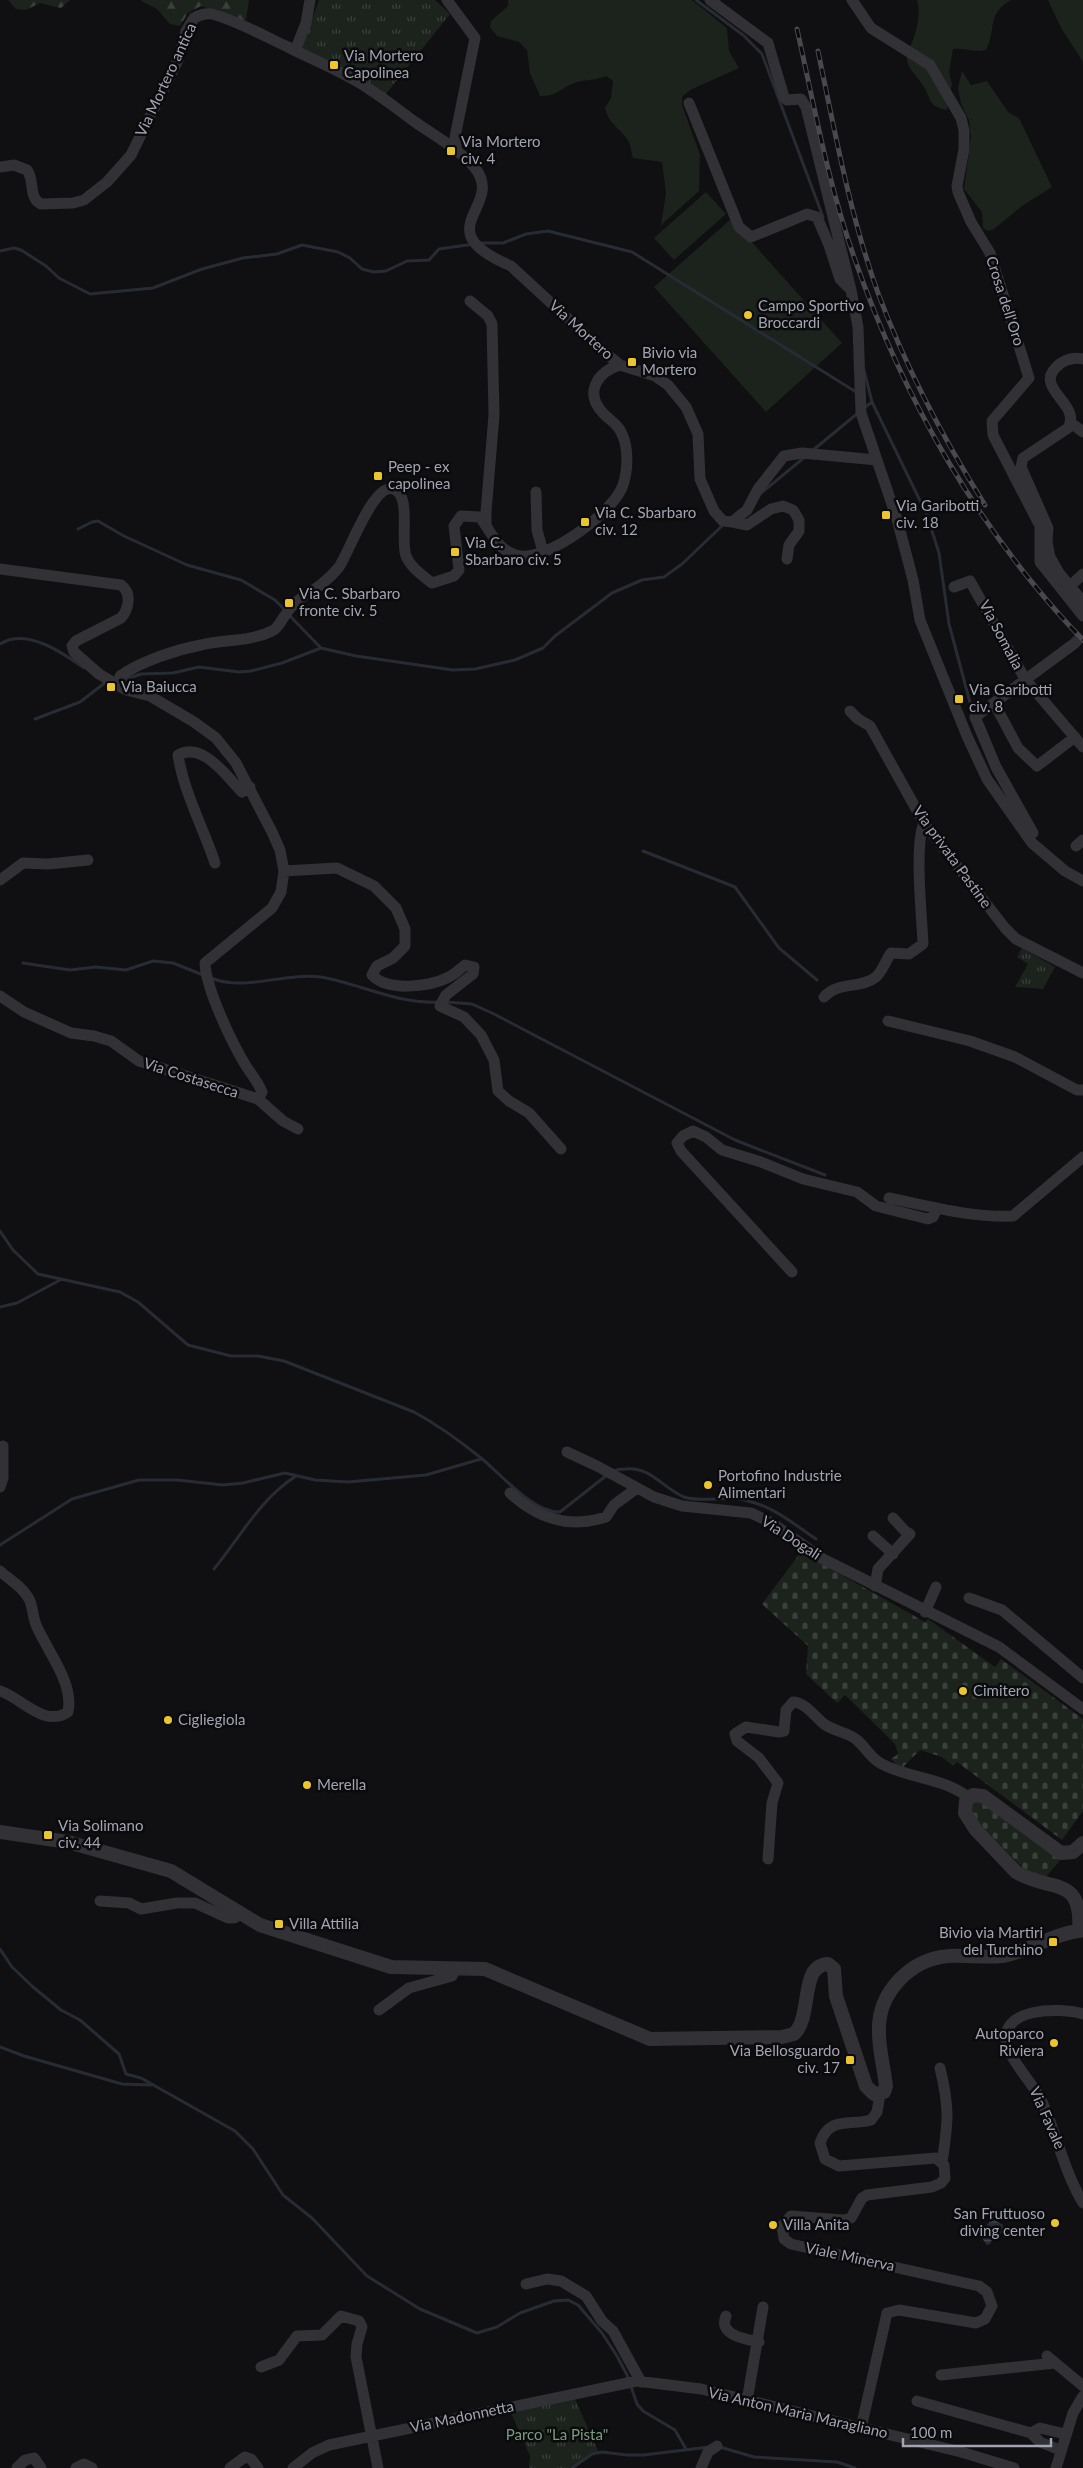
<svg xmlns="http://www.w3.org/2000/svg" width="1083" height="2468" viewBox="0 0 1083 2468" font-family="Lato,sans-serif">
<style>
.grass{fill:#1c231d}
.forest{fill:url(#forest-firs)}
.cemetery{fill:url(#cemetery-stones)}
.park{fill:url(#park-tufts)}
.water{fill:url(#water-rules)}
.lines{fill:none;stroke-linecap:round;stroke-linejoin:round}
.stream{stroke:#272c34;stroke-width:3}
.minor-tunnel{stroke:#2d2d31;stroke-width:11;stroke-dasharray:11 5.5;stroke-linecap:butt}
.minor{stroke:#313136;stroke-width:11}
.tertiary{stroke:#313136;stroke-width:14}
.rail-casing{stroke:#48484e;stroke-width:5}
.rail{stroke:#0b0a0c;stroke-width:3;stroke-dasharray:9;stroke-linecap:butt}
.poi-dot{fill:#ebc52d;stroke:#0b0a0c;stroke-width:2}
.labels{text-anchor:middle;stroke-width:5;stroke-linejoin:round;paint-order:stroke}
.poi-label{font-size:15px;fill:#a1a4b1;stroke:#0b0a0c;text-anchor:start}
.street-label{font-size:15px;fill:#a1a4b1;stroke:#0b0a0c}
.park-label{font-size:15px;fill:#789c7f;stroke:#0b0a0c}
</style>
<defs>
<pattern id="forest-firs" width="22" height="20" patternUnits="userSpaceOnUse" patternTransform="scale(1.25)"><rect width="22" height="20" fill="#1c231d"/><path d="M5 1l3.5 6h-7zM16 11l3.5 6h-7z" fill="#3a403b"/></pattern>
<pattern id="cemetery-stones" width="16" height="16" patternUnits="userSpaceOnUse" patternTransform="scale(1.25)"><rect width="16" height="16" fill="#1c231d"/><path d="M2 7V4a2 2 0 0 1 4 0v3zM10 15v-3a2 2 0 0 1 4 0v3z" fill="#3a403b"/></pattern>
<pattern id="park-tufts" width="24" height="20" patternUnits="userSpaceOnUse" patternTransform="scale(1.25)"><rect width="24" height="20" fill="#1c231d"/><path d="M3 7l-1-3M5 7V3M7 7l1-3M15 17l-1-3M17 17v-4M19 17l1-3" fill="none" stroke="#3a403b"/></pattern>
<pattern id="water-rules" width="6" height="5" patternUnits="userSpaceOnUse" patternTransform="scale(1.25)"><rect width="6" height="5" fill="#272c34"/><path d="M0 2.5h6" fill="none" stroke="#43484f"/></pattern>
</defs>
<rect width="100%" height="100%" fill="#100f11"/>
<path class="grass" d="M508,0h184l35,28 2,23 10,17 -49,22 -8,7v8l18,50 -1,36 -38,34 5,-32 -4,-31 -29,-4c-2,-6 -2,-12 -4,-16 -9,-15 -20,-17 -24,-34l6,-10 2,-17 -7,-5c-11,5 -23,3 -34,8 -14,6 -15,12 -32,12l-10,-23 -3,-23 -8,-8 -22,-6 -7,-9 1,-6 17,-15z
M917,0h94c-25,15 -14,28 -25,50 -12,3 -20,-2 -33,-1l-4,23 3,12 -5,26c-19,-4 -15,-9 -23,-23 -5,-10 -18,-18 -17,-30 0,-5 4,-11 5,-15 5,-11 9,-30 5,-42z
M1048,0h35v62l-22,-34z
M962,71l9,14 16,-4 21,31 11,6 33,69 -30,19 -28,23 -6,2 -5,-3 -1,-16 -18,-23 7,-52 -2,-17 -8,-16 -3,-16z
M706,192l20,22 -52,46 -20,-22z
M731,219l111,124 -76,69 -112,-125z"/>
<path class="forest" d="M8,0h62l-9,8 -21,-5 -14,7 -10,-1z
M140,0h109l-3,20h-5l-40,-14 -13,7 -8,13 -10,-2 -13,-15z"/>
<path class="cemetery" d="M801,1552l124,70 3,-3 67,48 6,-8 82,60v92l-21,29 -105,-78 -4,4 -11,-9 -22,-7 -19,19 -10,-10 7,-5 -3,-10 -50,-49 -8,8 -31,-29 2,-28 -46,-42z
M974,1801l11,1 76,57 -16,19 -22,-10 -49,-50 -4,-12z"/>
<path class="park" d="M319,0h116l15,14 -65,81 -79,-42 -4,-6z
M1022,948l33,19 -12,22 -28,-2 13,-23 -11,-7z
M575,2399l23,52 -29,17h-40l1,-12 -18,-41 1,-3z"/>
<path class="water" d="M993,2219l10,6 1,6 -4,4 -4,-2 -6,11 -3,1 -9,-12z"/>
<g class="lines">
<path class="stream" d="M696,0l47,35 19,19 61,163
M480,243h23l23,-9 22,-3 84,21 224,140
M0,251l14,-3 7,2 25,16 13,12 31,16 63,-6 49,-19 41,-11 34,-4 25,-9 36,7 12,6 12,11 12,3 12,-1 21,-10 22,-1 10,-11 35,-5
M864,370l8,32 55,113 12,38 10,71 23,86
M864,408l8,-6
M812,451l46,-38
M760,494l46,-38
M78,529l14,-7 6,-1 26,15 63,29 54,15 34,20 10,10
M289,615l32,33
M0,644c26,-17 63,9 84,24
M121,681l20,-7 32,-1 26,-6 40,5 12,-1 31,-8 39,-15 35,8 97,14 22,-1 40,-9 28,-12 12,-12 57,-43 30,-13 22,-3 18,-13 41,-39
M35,719l45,-17 26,-20
M643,851l92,36 44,61 38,32
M23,963l47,7 26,-3 30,3 27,-9 20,2 30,12
M211,978c34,14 74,-6 110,-1 40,7 75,27 117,25
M446,1002l26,2 22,10 241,126 90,35
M0,1231l13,19 25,24 82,18 18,10 50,43 43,11h27l26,5 130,51c24,13 46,29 67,46 21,17 52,55 79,54l47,-37
M0,1307l17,-4 45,-24
M612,1472c4,-3 9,-3 14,-3 25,-2 37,19 58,28 13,5 39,0 54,2 31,4 53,23 78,40
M0,1545l72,-46 67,-19h38l46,5 20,-2 42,-10 30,7 33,2 78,-7 55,-16
M214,1569c27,-33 46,-70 82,-93
M0,1949l12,18 21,20 28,23 19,10 39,34 7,20 15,4 94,53 18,18 30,46 29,23 55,58 53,33 57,24 20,-6 23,-14 34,-12 14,-1 10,5 24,28 15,23 10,19 10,29 6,7 32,19 11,19
M0,2047l24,9 98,28 29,1
M720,2447l34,10 83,5 18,6
M572,2468l20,-14 10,-2 25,3h17l65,-8"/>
<path class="minor-tunnel" d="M1075,643l8,-9"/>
<path class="minor" d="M447,0l28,38 -20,99 2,15
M710,0l58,43 16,54 3,3 14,-1 5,8 45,183 7,37 3,86 36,106 16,61 7,40 47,116 20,43 45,64 33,28 18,10
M852,0l19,28 59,37 31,53 3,12v19l-7,37 1,6 13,30 19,31 39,125 -37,43 1,14 47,91v36l43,54
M295,51l11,-28 4,-23
M689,103l50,124 12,10 56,-23 10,3 12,28 11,34 8,8
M0,167l14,-2 13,5c8,10 1,28 14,34l32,-1 11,-3 23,-18 24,-27 47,-95 8,-29 8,-13c5,-3 12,-5 18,-4 26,7 52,22 76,33 27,14 56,25 81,42 16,10 31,22 46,33 20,14 44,27 60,46 31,39 -51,61 36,98l92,85 17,14 35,11 13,9 18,22 12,27 2,45 14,32 9,10 9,1 15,-12 11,-21 26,-33 18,-3 75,7
M470,301l18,15 4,8 2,91 -8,97v14
M1083,359c-7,-2 -16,0 -22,4 -33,24 22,40 7,65l-45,30 -2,9 27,61 -1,14 3,15 9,16 24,29
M1071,423l12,9
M536,492l1,38 6,22
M732,522l15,3 24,-16 12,-3 10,4 6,10v11l-10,14 -2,14
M0,569l121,16c11,8 8,24 0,33l-45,23 -4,5 2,6 25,22 27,16 24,6 44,26 22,16 20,25 36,69 8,18 4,21 -3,21 -9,16 -67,55c1,26 27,80 41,103 6,9 12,16 16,26l-4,7
M1070,586l13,-12
M954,587l16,-6 55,98 58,68
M119,683l1,-7c22,-15 55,-26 81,-31 23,-6 49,-3 71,-14 7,-3 9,-11 14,-17 9,-15 24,-20 37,-31 6,-5 12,-11 16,-16 10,-14 34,-84 54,-78 19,5 7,51 13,67 5,12 16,19 26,27l22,-7 5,-6 -5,-44 7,-10 19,1c11,15 19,36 40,39 29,4 94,-44 103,-71 5,-15 6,-38 -2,-53 -4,-9 -12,-12 -18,-19 -19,-20 -6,-41 17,-48
M994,703l24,45 19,18 38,-29
M850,711l8,8 12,7 54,97 81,105 11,11 67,34
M1033,833l-37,-66 -21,-50 100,-74
M1076,846l7,-6
M215,863c-12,-36 -31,-70 -37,-108 25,-14 49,22 64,37l8,-5
M284,871l53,-3 37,18 22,22 9,21v17l-12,12 -16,8 -5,9c16,17 57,12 77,2 6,-3 11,-8 16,-12l9,2 -1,7 -27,21 -6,11 24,11 17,18 13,25 4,31 11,10 20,12 32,36
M0,880l23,-17 25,1 40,-4
M0,996l24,16 47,21 23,3 17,5 28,20 119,38 25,22 15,8
M824,997c14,-16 37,-8 52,-20 6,-5 10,-17 15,-24l18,1 14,-10c-1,-27 -9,-99 1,-121
M888,1021l82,20 45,16 62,33h6
M889,1198c40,8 83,20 124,18l70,-59
M792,1272l-111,-121 -4,-8 6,-7 10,-5 13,6 16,13 39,12 42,17 54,13 19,14 52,13 5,-2 4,-9
M567,1452l30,14 57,31 28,9 69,7 21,10 51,36 176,88 84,62
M0,1487l3,-9v-32
M510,1493c28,26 59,36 96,24l8,-12 23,-17
M873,1536l20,18
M0,1571c10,9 24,17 30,30 3,8 3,18 7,26 11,25 37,56 31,85 -24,16 -46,-14 -68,-21
M875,1586l3,-17 32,-35 -5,-3 -12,-13
M969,1598l33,12 81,68
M925,1612l11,-25
M768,1859l4,-56 6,-20 -19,-25 -22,-17 -2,-7 11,-7 33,5 5,-1 2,-21 7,-8c12,0 22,15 31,22 11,8 25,8 34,17 8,7 12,16 22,22 28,16 64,14 89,35
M100,1901l29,2 12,6 36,-6h18l33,15h6l7,-4
M379,2010l30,-22 43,-12 4,-8
M1083,2014c-23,-7 -86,-7 -76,32 5,17 28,39 36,58 14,32 22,69 40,99
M940,2068c10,41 8,54 2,95
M526,2284l21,-5 14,2 25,15 16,25 11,10 28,51
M726,2316c-8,19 19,23 33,26
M1047,2356l36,30
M261,2367l18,-7 18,-24 25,-1 19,-19 18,5 3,6 -5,17 -1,13 22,111
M941,2375l114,-12
M747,2401l16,-94
M917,2401l114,32
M861,2428l26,-115 12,-3 77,13 9,-4 7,-13 -5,-14 -8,-6 -188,-42 -7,-5 -2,-13 9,-10 52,4 8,-2 11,-20 5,-3 65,-8 9,-4 4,-5 -1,-13 -8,-7 -97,8 -14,-7 -5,-16c9,-27 29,-17 51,-23l6,-8 3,-18
M1031,2433l9,-5 25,6
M1031,2433l9,9 20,8
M17,2468l8,-8 9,-2 7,10
M76,2468l8,-4 8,4
M230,2468l15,-11 6,2 7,9
M293,2468l19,-15 17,-8 308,-64 64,8 260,63 53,16
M701,2468l7,-16 9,-6
M1056,2468l17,-55 10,-17"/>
<path class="tertiary" d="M0,1832l68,10 103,29 89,54 131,42 94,2 165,70 132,-2 12,-3c19,-18 5,-69 34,-70l6,5 2,27 30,90 8,8 10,-2 2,-6c-2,-18 -7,-36 -7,-53 -2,-40 31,-74 70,-77 18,-1 36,2 53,0 27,-4 49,-22 77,-25 4,-57 -29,-38 -63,-59l-40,-42 -11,-17 1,-12 7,-6 10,1 78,57 12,-1 10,-9"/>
<defs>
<path id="rail" d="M797,29c17,76 31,154 57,228 49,141 125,275 229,383
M818,51c17,82 32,164 60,242 28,75 65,145 107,212"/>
</defs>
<use href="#rail" class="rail-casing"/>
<use href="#rail" class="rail"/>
</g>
<g class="poi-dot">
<rect x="329" y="60" width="10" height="10" rx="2.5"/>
<rect x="446" y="146" width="10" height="10" rx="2.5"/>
<circle cx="748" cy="315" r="5"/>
<rect x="627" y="357" width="10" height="10" rx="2.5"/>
<rect x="373" y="471" width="10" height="10" rx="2.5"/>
<rect x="881" y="510" width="10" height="10" rx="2.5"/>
<rect x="580" y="517" width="10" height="10" rx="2.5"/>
<rect x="450" y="547" width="10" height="10" rx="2.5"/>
<rect x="284" y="598" width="10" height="10" rx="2.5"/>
<rect x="106" y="682" width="10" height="10" rx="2.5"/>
<rect x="954" y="694" width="10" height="10" rx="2.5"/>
<circle cx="708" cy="1485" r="5"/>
<circle cx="963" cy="1691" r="5"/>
<circle cx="168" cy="1720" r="5"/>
<circle cx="307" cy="1785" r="5"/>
<rect x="43" y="1830" width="10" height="10" rx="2.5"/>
<rect x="274" y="1919" width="10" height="10" rx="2.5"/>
<rect x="1048" y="1937" width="10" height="10" rx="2.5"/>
<circle cx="1054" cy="2043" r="5"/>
<rect x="845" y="2055" width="10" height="10" rx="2.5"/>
<circle cx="1055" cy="2223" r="5"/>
<circle cx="773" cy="2225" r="5"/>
</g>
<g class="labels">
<g class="poi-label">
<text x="344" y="61">Via Mortero<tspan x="344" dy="17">Capolinea</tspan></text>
<text x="461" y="147">Via Mortero<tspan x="461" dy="17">civ. 4</tspan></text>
<text x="758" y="311">Campo Sportivo<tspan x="758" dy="17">Broccardi</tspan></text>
<text x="642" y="358">Bivio via<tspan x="642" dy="17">Mortero</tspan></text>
<text x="388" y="472">Peep - ex<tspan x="388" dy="17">capolinea</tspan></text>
<text x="896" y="511">Via Garibotti<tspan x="896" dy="17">civ. 18</tspan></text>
<text x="595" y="518">Via C. Sbarbaro<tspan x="595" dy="17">civ. 12</tspan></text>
<text x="465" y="548">Via C.<tspan x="465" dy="17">Sbarbaro civ. 5</tspan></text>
<text x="299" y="599">Via C. Sbarbaro<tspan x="299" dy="17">fronte civ. 5</tspan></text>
<text x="121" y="692">Via Baiucca</text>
<text x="969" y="695">Via Garibotti<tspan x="969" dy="17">civ. 8</tspan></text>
<text x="718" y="1481">Portofino Industrie<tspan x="718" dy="17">Alimentari</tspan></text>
<text x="973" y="1696">Cimitero</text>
<text x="178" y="1725">Cigliegiola</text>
<text x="317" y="1790">Merella</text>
<text x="58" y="1831">Via Solimano<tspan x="58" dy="17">civ. 44</tspan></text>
<text x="289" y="1929">Villa Attilia</text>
<text x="1043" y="1938" text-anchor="end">Bivio via Martiri<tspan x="1043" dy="17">del Turchino</tspan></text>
<text x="1044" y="2039" text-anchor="end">Autoparco<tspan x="1044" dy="17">Riviera</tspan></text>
<text x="840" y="2056" text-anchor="end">Via Bellosguardo<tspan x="840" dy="17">civ. 17</tspan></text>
<text x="1045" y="2219" text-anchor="end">San Fruttuoso<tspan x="1045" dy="17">diving center</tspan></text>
<text x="783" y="2230">Villa Anita</text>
</g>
<g class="street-label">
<text transform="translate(166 80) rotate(-65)" y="5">Via Mortero antica</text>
<text transform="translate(1005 301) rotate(72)" y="5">Crosa dell'Oro</text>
<text transform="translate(581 330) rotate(42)" y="5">Via Mortero</text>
<text transform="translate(1001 635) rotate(62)" y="5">Via Somalia</text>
<text transform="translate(952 857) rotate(54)" y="5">Via privata Pastine</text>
<text transform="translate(191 1078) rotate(18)" y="5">Via Costasecca</text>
<text transform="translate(791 1538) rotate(33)" y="5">Via Dogali</text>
<text transform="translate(1047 2118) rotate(66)" y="5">Via Favale</text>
<text transform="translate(850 2257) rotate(12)" y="5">Viale Minerva</text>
<text transform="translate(798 2413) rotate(13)" y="5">Via Anton Maria Maragliano</text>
<text transform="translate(462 2417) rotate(-12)" y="5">Via Madonnetta</text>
</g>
<g class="park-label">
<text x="557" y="2440">Parco "La Pista"</text>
</g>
</g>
<path d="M903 2438v8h148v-8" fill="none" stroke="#a1a4b1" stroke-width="2.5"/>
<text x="910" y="2438" font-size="15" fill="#a1a4b1" stroke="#0b0a0c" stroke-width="4" paint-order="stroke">100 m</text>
</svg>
